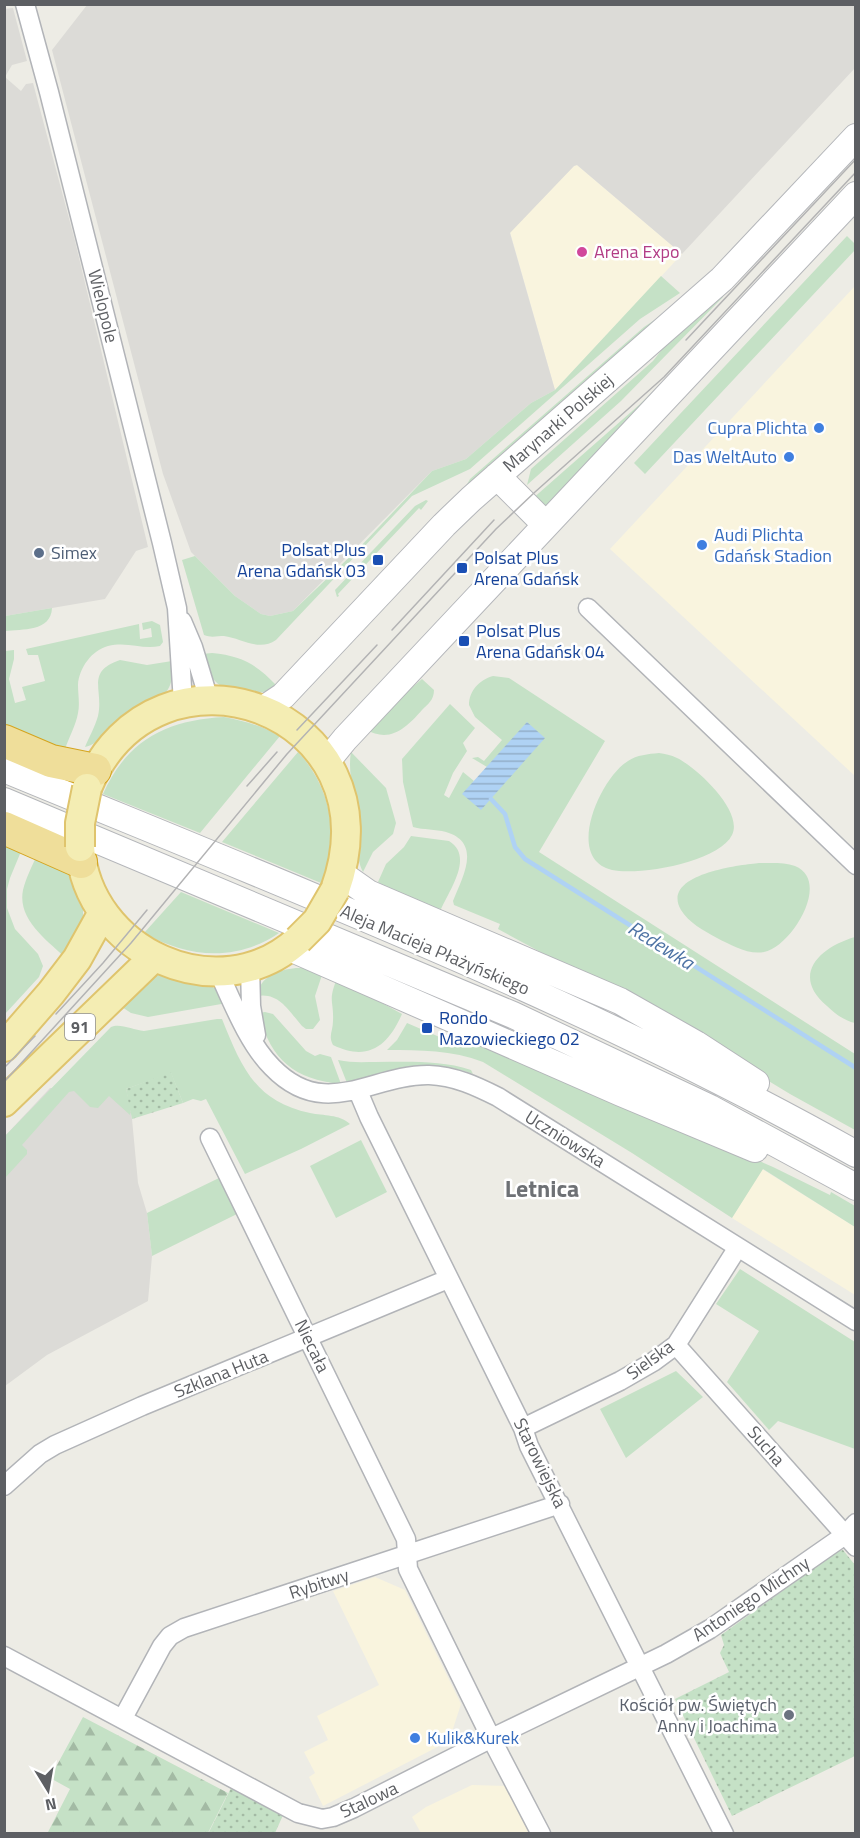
<svg xmlns="http://www.w3.org/2000/svg" width="860" height="1838" viewBox="0 0 860 1838" font-family="'Titillium Web',sans-serif">
<style>
.commercial{fill:#f9f4de}
.industrial{fill:#dcdbd7}
.grass{fill:#c5e1c6}
.forest{fill:url(#forest-firs)}
.park{fill:url(#park-dots)}
.water{fill:url(#water-rules)}
.lines{fill:none;stroke-linecap:round;stroke-linejoin:round}
.stream{stroke:#afd2f4;stroke-width:4.5}
.street-casing{stroke:#b2b4b8;stroke-width:21}
.secondary-casing{stroke:#b4b6ba;stroke-width:28}
.primary-casing{stroke:#dfc46d;stroke-width:32}
.highway-casing{stroke:#d4a41e;stroke-width:34}
.street{stroke:#fff;stroke-width:18}
.secondary{stroke:#fff;stroke-width:26}
.primary{stroke:#f4edb3;stroke-width:28}
.highway{stroke:#efde9a;stroke-width:32}
.tram{stroke:#b3b3b4;stroke-width:1.5}
.primary-bridge-casing{stroke:#dfc46d;stroke-width:32;stroke-linecap:butt}
.primary-bridge{stroke:#f4edb3;stroke-width:28}
.hotel-dot{fill:#d1479c;stroke:#fff;stroke-width:2}
.shop-dot{fill:#3f7fe0;stroke:#fff;stroke-width:2}
.service-dot{fill:#5c6f8a;stroke:#fff;stroke-width:2}
.transit-dot{fill:#1a4fb4;stroke:#fff;stroke-width:2}
.worship-dot{fill:#6b7280;stroke:#fff;stroke-width:2}
.labels{text-anchor:middle;stroke-width:5;stroke-linejoin:round;paint-order:stroke}
.shield{fill:#fff;stroke:#8e8f92;stroke-width:1.5}
.shield-label{font-size:16px;font-weight:bold;fill:#5d5f63}
.hotel-label{font-size:18px;fill:#b23c85;stroke:#fff;text-anchor:start}
.street-label{font-size:18px;fill:#5d5f63;stroke:#fff}
.shop-label{font-size:18px;fill:#366cbe;stroke:#fff;text-anchor:end}
.transit-label{font-size:18px;fill:#164399;stroke:#fff;text-anchor:start}
.service-label{font-size:18px;fill:#4e5e75;stroke:#fff;text-anchor:start}
.worship-label{font-size:18px;fill:#5b616d;stroke:#fff;text-anchor:end}
.water-label{font-size:20px;font-style:italic;fill:#4e73a4;stroke:#fff}
.district-label{font-size:24px;font-weight:bold;fill:#6e7175;stroke:#fff}
</style>
<defs>
<pattern id="forest-firs" width="22" height="20" patternUnits="userSpaceOnUse" patternTransform="scale(1.5)"><rect width="22" height="20" fill="#c5e1c6"/><path d="M5 1l3.5 6h-7zM16 11l3.5 6h-7z" fill="#a3baa4"/></pattern>
<pattern id="park-dots" width="8" height="8" patternUnits="userSpaceOnUse" patternTransform="scale(1.5)"><rect width="8" height="8" fill="#c5e1c6"/><path d="M2 2h.1M6 6h.1" fill="none" stroke="#a3baa4" stroke-width="1.8" stroke-linecap="round"/></pattern>
<pattern id="water-rules" width="6" height="5" patternUnits="userSpaceOnUse" patternTransform="scale(1.5)"><rect width="6" height="5" fill="#afd2f4"/><path d="M0 2.5h6" fill="none" stroke="#92aec9"/></pattern>
</defs>
<rect width="100%" height="100%" fill="#edece5"/>
<path class="commercial" d="M577,165l105,89 -127,136 -45,-158 64,-66z
M855,286v490l-245,-227z
M762,1169l93,58v68l-123,-77z
M375,1577l30,13 56,114 -12,37 -126,65 -14,-29 6,-4 -11,-21 24,-12 -11,-24 62,-31 -46,-94z
M472,1785l35,1 23,47h-109l-9,-16 14,-10z"/>
<path class="industrial" d="M87,5h768v63l-173,186 -105,-89 -3,1 -64,67 45,157 -24,13 -65,56 -34,12 -139,140 -23,5 -9,-2 -26,-18 -44,-44 -28,-78 -111,-424z
M13,8l14,53 -15,4 -7,12 16,14 5,-7 7,-1 42,158 73,306 -12,4 -31,48 -100,17 -1,-607z
M50,1088l76,1 6,30 6,64 9,30 5,43 -4,45 -101,54 -42,31 -1,-249z"/>
<path class="grass" d="M847,236l8,8v6l-210,224 -11,-11z
M661,276l19,17 -40,26 -170,150 -58,27 -136,144c-17,12 -35,-2 -52,-4 -7,0 -13,2 -20,-1l-22,-75 13,-4 40,40 26,18 9,2 23,-5 67,-64 72,-76 34,-12 65,-56 24,-13z
M722,296l1,1 -102,104 -94,84 4,-16 122,-108 21,-27z
M680,303l-213,184 -1,-1 4,-7 174,-152z
M671,374l-122,136 -18,-10 108,-95z
M426,500l2,1 -7,9 -2,-2 -81,86 1,2 -2,1 -2,-7 80,-84z
M52,608c-1,24 -30,21 -47,23v-15z
M152,621l8,4 3,17 -3,4c-18,4 -32,-5 -52,0 -16,4 -29,22 -30,39 0,9 2,19 0,28 -2,12 -9,24 -13,36l-13,-2 -47,-18v-78l9,-1v9l-5,20 6,24 11,-3 -4,-13 23,-6 -7,-26h-10l-2,-6 113,-25 1,15 12,-2 -1,-9 -8,2 -1,-7z
M212,653c30,3 44,11 65,33 -15,11 -49,10 -63,-6 -6,-7 -8,-17 -12,-26z
M120,660l27,5 25,-4c1,10 1,23 -6,31 -7,9 -19,12 -28,17 -15,9 -39,36 -53,38 4,-10 10,-20 13,-31 6,-26 -13,-44 22,-56z
M493,676l16,2 96,63 -66,111 316,202v76l-65,-36 -185,-113 -59,-26 -48,-26 2,-5 -46,-19 -1,-4c9,-23 30,-58 -7,-69 -11,-3 -22,-2 -33,-5l-10,-45 -1,-23 48,-55 25,24 -12,15 4,8 -14,22 -9,22 5,3 14,-26 11,9 -11,13 64,-72 -40,45 -15,-9 6,-1 6,4 18,-21 -27,-23 -6,-12c0,-14 10,-25 24,-29z
M422,679l12,11c0,10 -6,14 -12,20 -16,18 -32,34 -57,19l14,-14z
M224,717c21,4 38,9 56,19l-80,97 -97,-39c24,-54 64,-74 121,-77z
M298,752c33,35 43,87 23,131l-99,-41z
M351,752l35,36 10,35 -3,11 -20,18 -10,20c-9,-17 -3,-37 -5,-55 -2,-23 -11,-41 -7,-65z
M659,753c6,1 12,2 18,5 19,9 67,53 55,77 -13,27 -93,41 -120,35 -48,-11 -12,-92 16,-109 9,-6 20,-7 31,-8z
M411,836l38,5c25,15 1,48 -8,68l-8,-2 -49,-21 -6,-4 8,-18 18,-17z
M5,842l17,7 -12,29 -3,11v19l8,21 23,25 5,12 -4,11 -34,37z
M37,855l28,15 11,17 7,18v19l-16,35c-19,-18 -50,-39 -44,-69 3,-12 9,-24 14,-35z
M759,863c11,0 26,-1 36,3 37,15 -4,81 -31,86 -16,3 -33,-7 -47,-14 -13,-7 -29,-16 -36,-28 -21,-36 59,-45 78,-47z
M181,892l98,41c-43,29 -91,25 -135,0z
M855,937h1l-1,86c-10,-2 -20,-9 -28,-17 -37,-31 -7,-59 28,-69z
M296,968h10l16,7 -7,21 5,24 -7,9h-7l-4,-3c-13,-15 -23,-34 -45,-30 3,-20 21,-26 39,-28z
M159,975l47,8 10,6 11,14 -79,14 -17,-4 -15,-10 36,-26z
M336,981l28,12 38,21c-14,32 -34,48 -69,31 -5,-9 0,-14 0,-24 1,-20 -5,-19 3,-40z
M265,1012l8,2 33,37 9,5 5,-2 11,3 10,27c-48,-5 -71,-25 -82,-71z
M217,1019h5c19,47 33,83 88,94 14,3 29,1 40,11l-49,25 -56,25 -39,-75 -5,2 -8,-2 -10,4 -12,-30 -45,16 5,20 -1,6 -21,-19 -11,12 -8,-1 -16,-16 -5,1 -47,53 5,5v4l-22,24 -1,-41 107,-110c9,-4 22,3 33,4z
M407,1023l44,19 2,-4 25,5 224,93 71,31 57,28 1,-3 24,14v21l-92,-58 -31,49 -100,-65 -149,-91c-31,-12 -63,-12 -96,-12l10,-10z
M338,1060c13,3 26,2 38,2 32,0 64,-2 95,8l2,4c-46,-17 -81,-1 -126,9z
M361,1140l26,52 -51,26 -26,-52z
M219,1178l18,36 -85,42 -5,-43z
M740,1269l115,73v107l-77,-28 -9,9 -42,-48 32,-51 -43,-27z
M676,1371l27,26 -77,61 -26,-49z"/>
<path class="forest" d="M83,1717l145,76 -20,40 -161,1 23,-45 -20,-11z"/>
<path class="park" d="M171,1072l12,31 -51,16 -6,-30z
M843,1550l12,15v191l-123,60 -57,-117 54,-27 -9,-19 4,-8 -3,-10 117,-84z
M232,1786l52,27 -9,20 -67,1z"/>
<path class="water" d="M527,722l18,16 -64,72 -19,-16z"/>
<g class="lines">
<path class="stream" d="M491,799l14,15 10,33 10,12 331,209"/>
<defs>
<path id="street" d="M25,4l24,88 113,451 15,65 6,95
M588,608l268,257
M182,621l11,26 16,53
M250,966l1,40 5,29
M218,971c14,30 30,72 54,96 53,55 100,7 157,8 26,1 47,11 69,22l358,224
M358,1091l11,26 154,311 6,18 195,388
M210,1138l196,401 2,30 83,169 50,96
M676,1345l180,202
M523,1428l97,-47 33,-19 23,-17 62,-98
M4,1486l36,-32 15,-9 87,-39 306,-127
M4,1656l294,157 24,6 11,-2 21,-9 146,-74 166,-80 44,-25 135,-94 11,-12
M123,1718l39,-72 8,-10 14,-8 376,-124"/>
<path id="secondary" d="M497,476l49,49
M262,710l21,-14 161,-171 27,-26 251,-220 134,-142
M327,761l18,-22 511,-544
M4,769c288,119 580,232 852,385
M4,801l509,214 197,93 146,79
M341,874l27,19 252,108 76,43 60,39
M290,948l331,145 134,56"/>
<path id="primary" d="M87,788c69,-165 313,-78 248,102
M80,847c7,105 139,165 218,93
M4,1047l47,-54 26,-34 25,-45
M4,1102l150,-145"/>
<path id="highway" d="M4,741l47,20 44,9
M4,828l77,34"/>
</defs>
<use href="#street" class="street-casing"/>
<use href="#secondary" class="secondary-casing"/>
<use href="#primary" class="primary-casing"/>
<use href="#highway" class="highway-casing"/>
<use href="#street" class="street"/>
<use href="#secondary" class="secondary"/>
<use href="#primary" class="primary"/>
<use href="#highway" class="highway"/>
<path class="tram" d="M686,340l170,-181
M392,630l102,-110
M297,730l80,-85
M247,786l30,-34
M56,1014l47,-51 44,-53
M4,1068l31,-32
M4,1082l127,-139 156,-189 209,-225 39,-37 129,-115 192,-205"/>
<defs>
<path id="primary-bridge" d="M80,847v-24l7,-35
M298,940l19,-19 18,-31"/>
</defs>
<use href="#primary-bridge" class="primary-bridge-casing"/>
<use href="#primary-bridge" class="primary-bridge"/>
</g>
<circle class="hotel-dot" cx="582" cy="252" r="6"/>
<g class="shop-dot">
<circle cx="819" cy="428" r="6"/>
<circle cx="789" cy="457" r="6"/>
<circle cx="702" cy="545" r="6"/>
<circle cx="415" cy="1738" r="6"/>
</g>
<circle class="service-dot" cx="39" cy="553" r="6"/>
<g class="transit-dot">
<rect x="372" y="554" width="12" height="12" rx="3"/>
<rect x="456" y="562" width="12" height="12" rx="3"/>
<rect x="458" y="635" width="12" height="12" rx="3"/>
<rect x="421" y="1022" width="12" height="12" rx="3"/>
</g>
<circle class="worship-dot" cx="789" cy="1715" r="6"/>
<g class="labels">
<rect class="shield" x="65" y="1014" width="30" height="26" rx="4.5"/>
<g class="shield-label">
<text x="80" y="1033">91</text>
</g>
<g class="hotel-label">
<text x="594" y="258">Arena Expo</text>
</g>
<g class="street-label">
<text transform="translate(103 306) rotate(76)" y="6">Wielopole</text>
<text transform="translate(558 423) rotate(-41)" y="6">Marynarki Polskiej</text>
<text transform="translate(435 950) rotate(23)" y="6">Aleja Macieja Płażyńskiego</text>
<text transform="translate(565 1139) rotate(32)" y="6">Uczniowska</text>
<text transform="translate(312 1346) rotate(64)" y="6">Niecała</text>
<text transform="translate(650 1360) rotate(-36)" y="6">Sielska</text>
<text transform="translate(221 1374) rotate(-22)" y="6">Szklana Huta</text>
<text transform="translate(766 1446) rotate(49)" y="6">Sucha</text>
<text transform="translate(540 1463) rotate(64)" y="6">Starowiejska</text>
<text transform="translate(319 1584) rotate(-18)" y="6">Rybitwy</text>
<text transform="translate(751 1599) rotate(-34)" y="6">Antoniego Michny</text>
<text transform="translate(369 1800) rotate(-25)" y="6">Stalowa</text>
</g>
<g class="shop-label">
<text x="807" y="434">Cupra Plichta</text>
<text x="777" y="463">Das WeltAuto</text>
<text x="714" y="541" text-anchor="start">Audi Plichta<tspan x="714" dy="21">Gdańsk Stadion</tspan></text>
<text x="427" y="1744" text-anchor="start">Kulik&amp;Kurek</text>
</g>
<g class="transit-label">
<text x="366" y="556" text-anchor="end">Polsat Plus<tspan x="366" dy="21">Arena Gdańsk 03</tspan></text>
<text x="474" y="564">Polsat Plus<tspan x="474" dy="21">Arena Gdańsk</tspan></text>
<text x="476" y="637">Polsat Plus<tspan x="476" dy="21">Arena Gdańsk 04</tspan></text>
<text x="439" y="1024">Rondo<tspan x="439" dy="21">Mazowieckiego 02</tspan></text>
</g>
<g class="service-label">
<text x="51" y="559">Simex</text>
</g>
<g class="worship-label">
<text x="777" y="1711">Kościół pw. Świętych<tspan x="777" dy="21">Anny i Joachima</tspan></text>
</g>
<g class="water-label">
<text transform="translate(661 945) rotate(32)" y="7">Redewka</text>
</g>
<g class="district-label">
<text x="542" y="1197">Letnica</text>
</g>
</g>
<rect width="860" height="1838" fill="none" stroke="#5d5f63" stroke-width="12"/>
<g transform="translate(48 1790) rotate(169)" stroke="#ffffff" stroke-width="4.5" paint-order="stroke">
<path d="M0-4.5L10 22L0 15L-10 22Z" fill="#5d5f63"/>
<text y="-9" font-size="16" font-weight="bold" text-anchor="middle" fill="#5d5f63">N</text>
</g>
</svg>
